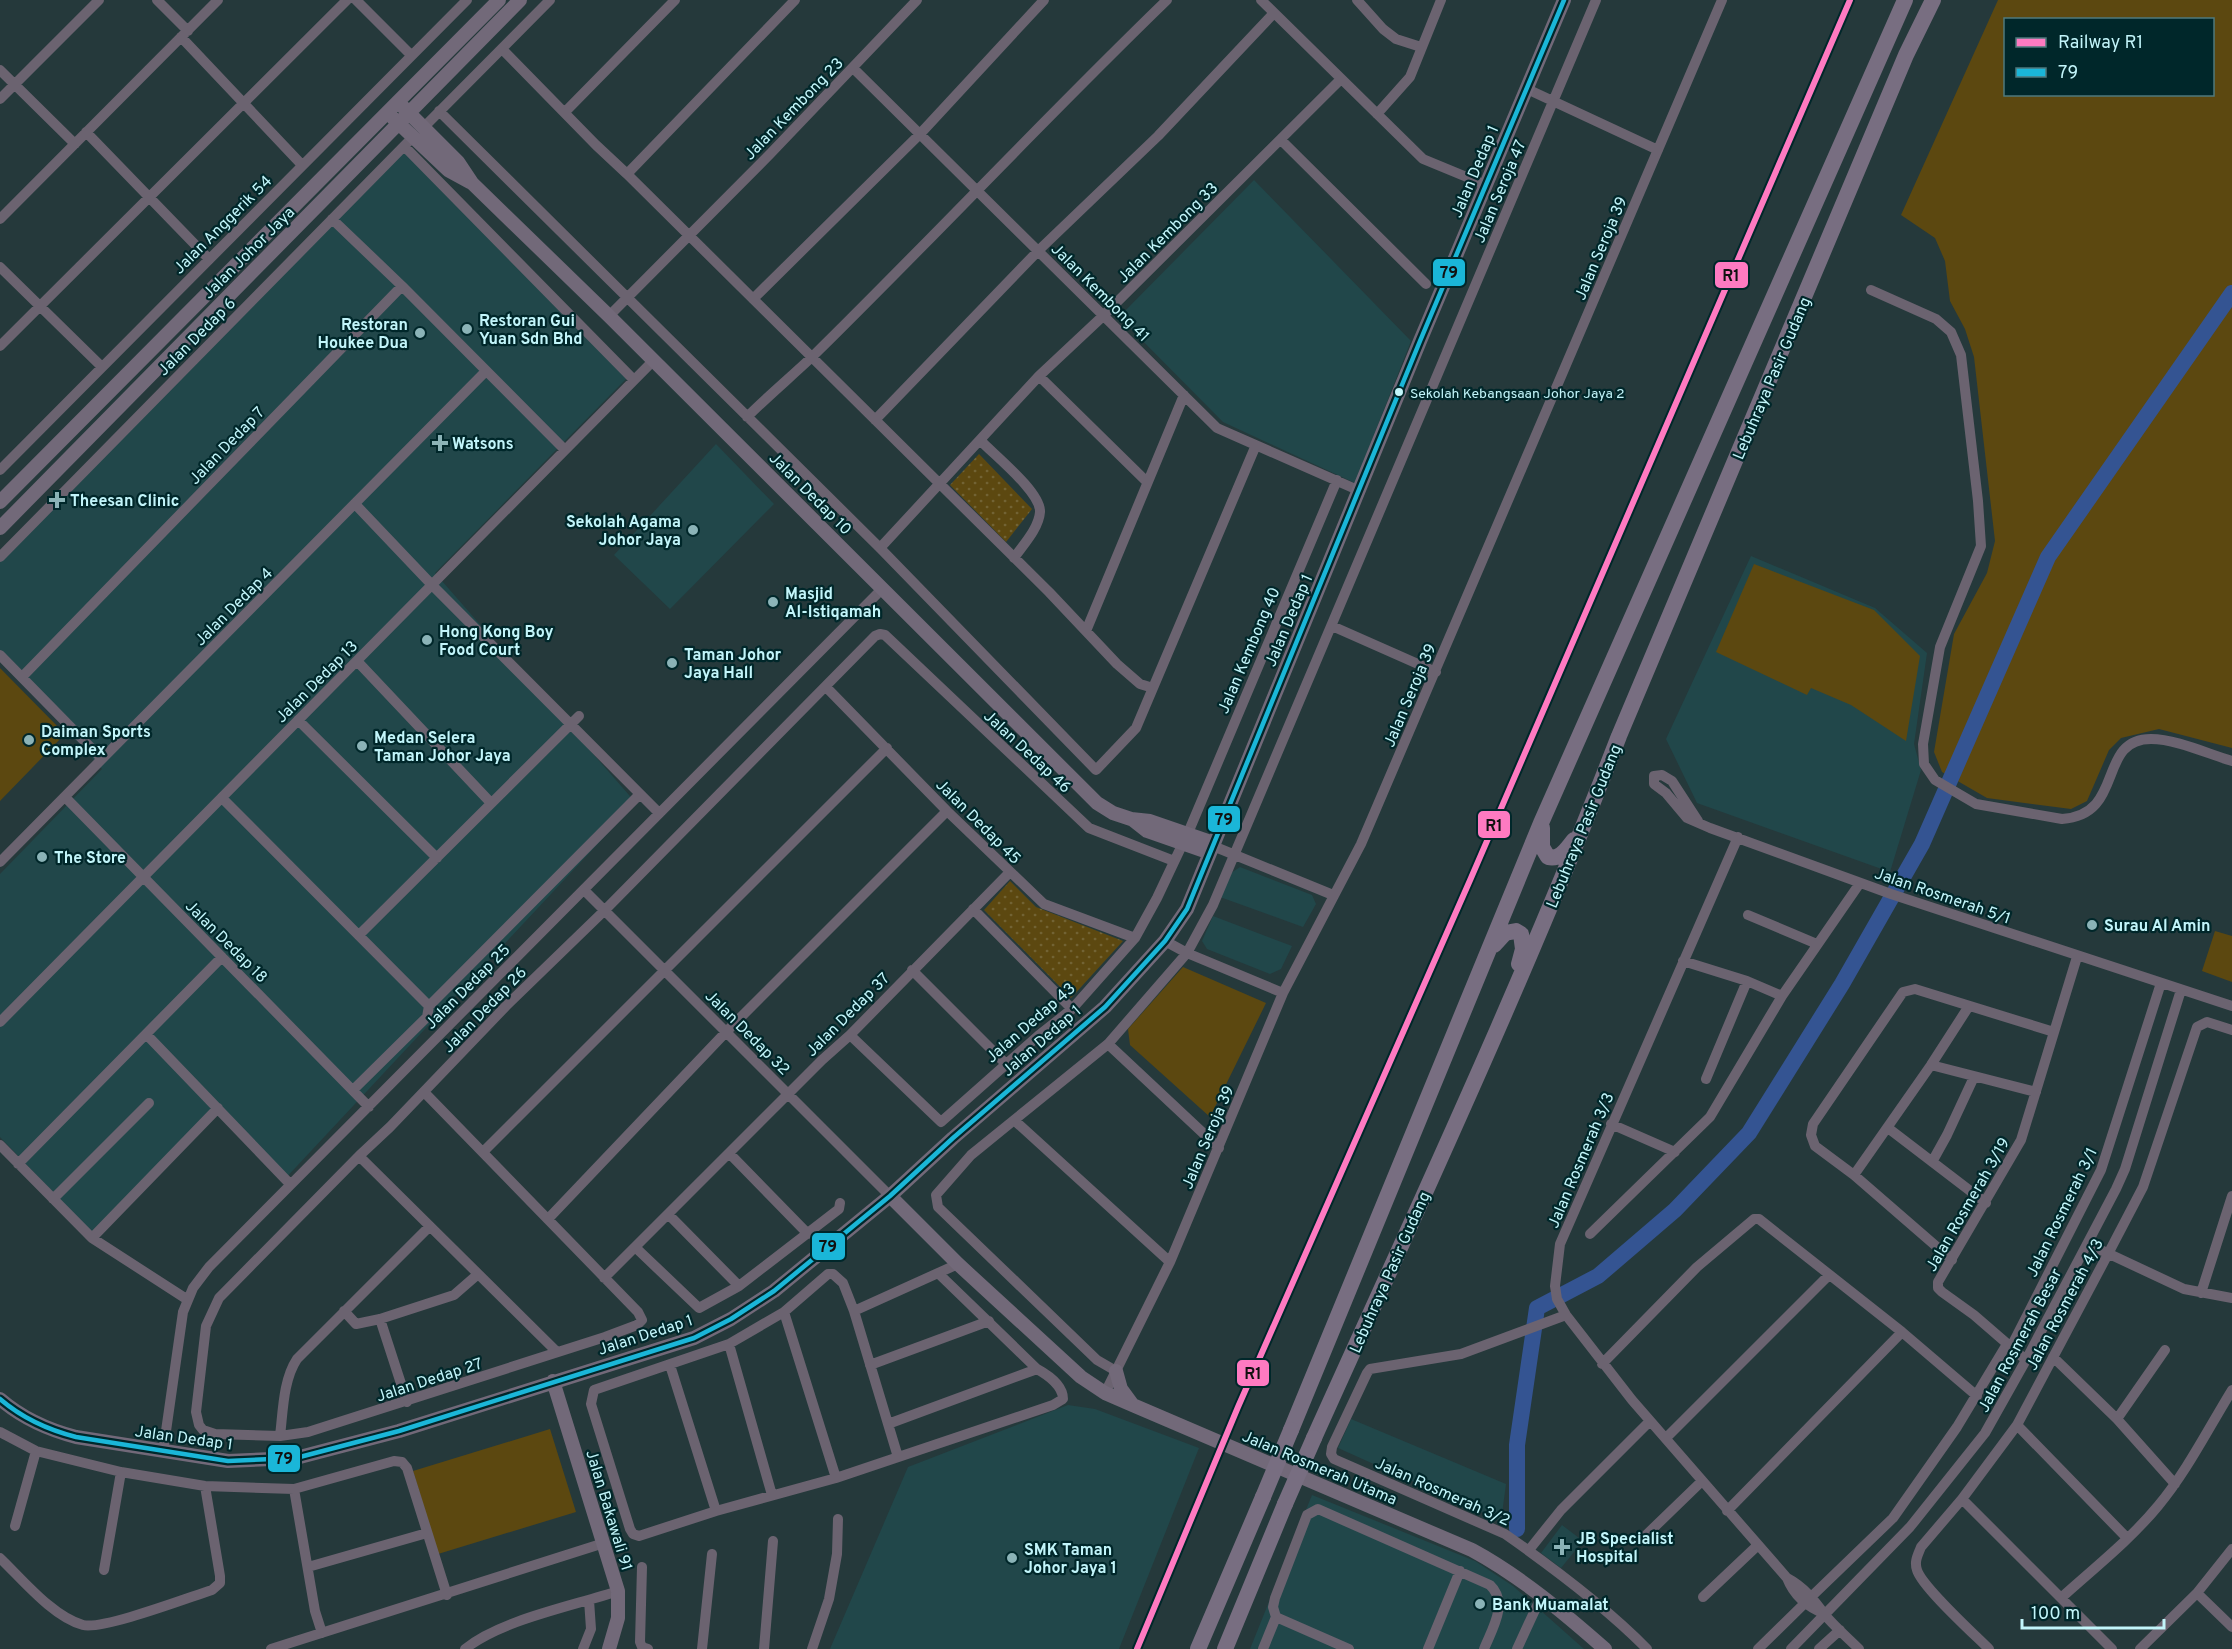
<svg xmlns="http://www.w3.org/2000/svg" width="2232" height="1649" viewBox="0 0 2232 1649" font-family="Overpass,sans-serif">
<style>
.built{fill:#21474a}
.green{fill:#5c4810;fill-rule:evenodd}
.park{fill:url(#park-dots)}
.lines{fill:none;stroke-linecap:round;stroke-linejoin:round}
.river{stroke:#345492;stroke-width:16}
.minor{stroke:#6b6370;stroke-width:10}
.major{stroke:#726979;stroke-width:14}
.highway{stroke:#786e81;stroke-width:16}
.highway-bridge{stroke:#786e81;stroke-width:16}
.bus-1-casing{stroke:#00272a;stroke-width:9}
.bus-1{stroke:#1ab6d8;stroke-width:4.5}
.rail-1-casing{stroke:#00272a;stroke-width:10}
.rail-1{stroke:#fe7ac1;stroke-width:6}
.poi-dot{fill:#8bb3b7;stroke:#00272a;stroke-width:2}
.bus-dot{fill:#c2f5fa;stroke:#00272a;stroke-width:2}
.labels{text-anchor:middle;stroke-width:4.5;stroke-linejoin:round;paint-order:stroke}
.bus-label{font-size:14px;fill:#c2f5fa;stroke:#00272a;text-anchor:start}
.street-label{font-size:16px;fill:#c2f5fa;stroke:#00272a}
.poi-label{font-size:16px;font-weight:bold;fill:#c2f5fa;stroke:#00272a;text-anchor:start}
.line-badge{stroke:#00272a;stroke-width:2}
.pale-badge-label{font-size:16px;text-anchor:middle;font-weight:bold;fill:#111}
</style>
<defs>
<pattern id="park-dots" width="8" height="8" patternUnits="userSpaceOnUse" patternTransform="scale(1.5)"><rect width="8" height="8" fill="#5c4810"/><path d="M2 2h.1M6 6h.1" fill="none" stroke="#726334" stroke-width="1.8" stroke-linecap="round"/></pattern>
</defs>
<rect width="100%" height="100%" fill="#25393b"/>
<path class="built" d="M405,151l223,226 -193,196 201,230 -353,378 -71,-71 -120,123 -92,-96v-263l102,-105 -102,-113v-97z
M1254,180l157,161 -56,142 -132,-61 -104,-105z
M716,444l58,60 -104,105 -56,-54z
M1751,556l124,52 52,45 -13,91 7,26 -31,102 -193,-69 -31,-64z
M1240,867l72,28 4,9 -13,23 -83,-30 11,-24z
M1213,916l79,30 -11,23 -11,5 -63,-25 -5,-8z
M1068,1405l27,4 104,39 -80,201h-289l78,-182z
M1351,1419l155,65 -5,37 -163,-73z
M1312,1495l163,66 38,25 71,63h-334z
M1562,1525l21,16 -22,27 -20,-15z"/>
<path class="green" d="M1998,0h234v748l-73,-19 -38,9 -12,12 -22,51 -16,8 -84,-11 -45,-26 -8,-20 20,-118 33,-61 8,-32 -21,-184 -9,-28 -15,-28 -5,-40 -10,-23 -34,-23zM2006,20h206v74h-206z
M1754,564l120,46 46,46 -14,85 -55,-36 -40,-17 -4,7 -91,-43z
M0,668l65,66 -65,67z
M2215,931l17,5v46l-30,-11z
M1183,967l83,36 -56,114 -80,-72 -2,-16z
M550,1429l26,83 -138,42 -25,-83z"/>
<path class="park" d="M979,454l53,55 -26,33 -56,-57z
M1010,881l26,26 87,34 -52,57 -87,-88z"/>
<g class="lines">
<path class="river" d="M1517,1529v-84l20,-137 61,-32 77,-66 74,-77 93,-149 80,-140 126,-287 184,-264"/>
<path class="minor" d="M157,0l31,31
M356,0l55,55
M1261,0l162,159 63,26
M1357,0l26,29 13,10 25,8
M181,37l121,128
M502,49l94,96 31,29 422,418 68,72 23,20 13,4
M853,68l364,360 143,63
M0,70l75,74
M1527,89l131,61
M0,99l99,-99
M439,111l441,437 216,222 40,-42 120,-283
M565,112l110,-112
M1377,114l33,-37 31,-77
M423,128l127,-128
M86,132l123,127
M1281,140l145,144
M404,146l230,234
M627,174l168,-174
M0,219l218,-219
M332,219l70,67 163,164
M0,267l102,100
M1871,290l65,29 15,13 10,23 17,146 3,45 -41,101 -17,97 1,20 11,16 41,24 86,15c64,-4 34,-80 89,-80 25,0 57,15 81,22
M753,299l167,-165 124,-134
M609,316l161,-162 147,-154
M0,346l347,-346
M1039,376l108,106
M747,417c22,-22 45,-41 67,-62 119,-117 233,-239 353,-355
M875,420l163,-169 120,-115 116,-123
M980,440c14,15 61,52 60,72 -1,16 -17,33 -26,46
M0,470l467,-470
M355,504l77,81 227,228
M880,548l159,-172 64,-60 238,-237
M0,557l413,-420
M1332,626l104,46
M1086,631l98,-236
M0,655l102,104
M357,661l134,142
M22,677l380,-391
M826,687l121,124 97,93 91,34
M298,720l139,138
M65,797l304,310
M222,798l207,208
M1698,821l-26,-40 -10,-6 -8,1v8l12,9 21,25 23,10 181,66 341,112
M1188,833l149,-353
M1738,837l-178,407 -5,42 2,13 9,16 66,85 155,178c7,18 20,29 38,36
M1213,846l120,49
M0,862l486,-491
M584,890l306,306
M973,909l99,100
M1748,915l69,29
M360,934l219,-218
M1165,941l22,12 96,40
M1683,961l64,20 35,15
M912,970l94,94
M429,1006l211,-212
M0,1022l653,-661
M146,1034l144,150
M850,1035l91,87 97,-86 34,-27 63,-71 22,-40 26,-55
M1108,1044l111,104
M1931,1065l105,27
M1706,1079l41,-98
M353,1090l74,-73 2,-11
M424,1092l214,220 4,8 -5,5 -32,12 -297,95 -28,4 -65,-2 -12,-4 -4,-5 -3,-13 10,-86 13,-28 140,-142 31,-29 116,-121 99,-96 270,-274 5,-2 5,1 204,193 85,33
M1014,1120l156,142
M1611,1124l64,28
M1888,1128l98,75
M0,1145l92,93 96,62
M483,1152l404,-404
M729,1153l79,81
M359,1156l198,196
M1932,1162l15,-27 27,-58
M18,1164l204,-207
M1854,1175l77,-110 38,-59
M53,1199l96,-96
M668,1214l71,72
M548,1219l178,-187 221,-221
M1590,1234l120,-117 72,-121 78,-113
M92,1238l126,-130
M2088,1244l96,45 48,9
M635,1247l64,61 40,-22 100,-77 1,-6
M1952,1260l-98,-85 -39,-29 -4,-11 2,-11 90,-132 12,-3 139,43
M604,1278l218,-218 28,-25 159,-162
M2201,1293l31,-97
M344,1311l12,13 24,-5 74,-24 23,-20
M854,1311l104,-47
M784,1312l52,166
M1566,1315l-105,39 -91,15 -3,4 -35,74 -1,7 3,5 171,75c47,33 102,74 142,115
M380,1319l27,83
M729,1344l43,151
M2011,1347l90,-177 60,-187
M2053,1357l64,62 58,65
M2026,1360l-52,-45 -32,-23 -4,-4v-6l83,-142 56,-183
M1602,1364l95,-97 57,-48h5l143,113 75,64
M670,1365l46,146
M870,1365l119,-44
M1116,1371l-19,-11 -159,-153 -2,-12 35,-40 137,-111 79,-91 26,-48 383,-905
M1105,1393l65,-131 113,-269 78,-149 361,-844
M2117,1419l48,-69
M888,1424l149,-55
M2017,1425l110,113
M0,1432l36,19 85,21 84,14 89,3 100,-28 8,1 5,6 40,127
M280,1436c3,-24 3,-56 17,-77l132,-132
M1666,1438l163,-163
M163,1452l20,-140 10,-24 16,-21 673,-678
M898,1457l-44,-146 -11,-28 -10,-9h-5l-44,38 -55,32 -135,46 -3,14 39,125 3,5 6,2 77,-25 120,-33 217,-73 10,-6c0,-13 -15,-24 -26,-30l-98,-95
M294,1489l21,122 7,22
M1962,1499l150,150
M1727,1511l175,-179
M15,1526l21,-75
M1641,1540l61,-59
M1529,1550l32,-40 89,-89
M0,1558c22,21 53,59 83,67 20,5 104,-27 129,-35l8,-7v-7l-15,-90
M308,1567l119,-34
M642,1567l-2,75 2,5 6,2
M104,1570l17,-98
M1787,1578c17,9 27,22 38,37 10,12 23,23 34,34
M2197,1593l35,34
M1703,1597l55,-52
M1811,1597l82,-79 64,-91 50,-83
M2061,1598c32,-29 69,-58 97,-92 29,-35 50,-77 74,-116
M1276,1617l73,32
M271,1649l333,-106
M465,1649c35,-29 108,-43 153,-58
M583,1649l8,-20 -2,-29
M702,1649l10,-95
M764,1649l9,-108
M812,1649l17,-50 8,-45 1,-35
M1263,1649l13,-32 -3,-10 2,-9 32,-83 11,-6 172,76c19,18 2,44 -6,64
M1428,1649l32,-78
M1517,1649l24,-52
M1758,1649l47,-46
M1791,1649l119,-122 75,-94 41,-73 90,-171 9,-20 56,-179
M1819,1649l21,-19
M1989,1649c-15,-15 -67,-62 -72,-79 -3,-9 1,-15 4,-23l41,-48 55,-74 91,-171 35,-67 54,-160 10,-5 25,8
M2140,1649l57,-56 35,-44"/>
<path class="major" d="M398,102l60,60 14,21 137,133 488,487 16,10 18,6 19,2 64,22
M393,118l55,52 22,12
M0,502l499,-502
M0,528l520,-528
M1133,820l14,11 63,22
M890,1196l68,68 123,113 24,16 30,13 337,144c48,26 92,63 133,99
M1116,1371l5,18 11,15
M553,1381l65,210v27l-9,31
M0,1399c22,19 49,31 76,38l152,24 68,-3 103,-27 295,-93 37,-19 43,-28 116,-95 63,-58 152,-131 60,-66 22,-32 233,-568 144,-341"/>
<path class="highway" d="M1542,828v19l6,10c13,3 19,-9 26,-17
M1494,945l11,-12 11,-2 5,3 2,15 -4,15
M1291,1430l250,-607 364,-823
M1314,1438c105,-233 213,-464 305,-702l287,-681 27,-55
M1198,1649l65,-152
M1225,1649l60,-145"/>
<path class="highway-bridge" d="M1263,1497l28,-67
M1285,1504l29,-66"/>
<defs>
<path id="bus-1" d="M0,1399c22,19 49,31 76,38l152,24 68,-3 103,-27 295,-93 37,-19 43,-28 116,-95 63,-58 152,-131 60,-66 22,-32 233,-568 144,-341"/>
</defs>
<use href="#bus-1" class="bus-1-casing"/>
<use href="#bus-1" class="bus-1"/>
<defs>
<path id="rail-1" d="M1137,1649l101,-242 233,-529 379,-878"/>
</defs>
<use href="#rail-1" class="rail-1-casing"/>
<use href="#rail-1" class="rail-1"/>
</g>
<g class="poi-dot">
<circle cx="467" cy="329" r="6"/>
<circle cx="420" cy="333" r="6"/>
<path d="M437 434h6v6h6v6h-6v6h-6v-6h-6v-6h6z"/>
<path d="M54 491h6v6h6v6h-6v6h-6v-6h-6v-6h6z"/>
<circle cx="693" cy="530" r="6"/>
<circle cx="773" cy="602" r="6"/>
<circle cx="427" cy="640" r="6"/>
<circle cx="672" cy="663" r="6"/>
<circle cx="29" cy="740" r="6"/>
<circle cx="362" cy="746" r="6"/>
<circle cx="42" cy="857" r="6"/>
<circle cx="2092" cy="925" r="6"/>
<path d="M1559 1538h6v6h6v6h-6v6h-6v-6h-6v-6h6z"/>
<circle cx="1012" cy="1558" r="6"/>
<circle cx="1480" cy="1604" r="6"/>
</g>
<circle class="bus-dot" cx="1399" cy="392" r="5"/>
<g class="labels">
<g class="bus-label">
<text x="1410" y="398">Sekolah Kebangsaan Johor Jaya 2</text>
</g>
<g class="street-label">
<text transform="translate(793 108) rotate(-46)" y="6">Jalan Kembong 23</text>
<text transform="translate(1474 171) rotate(-67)" y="6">Jalan Dedap 1</text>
<text transform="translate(1499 191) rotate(-67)" y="6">Jalan Seroja 47</text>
<text transform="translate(222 224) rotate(-45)" y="6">Jalan Anggerik 54</text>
<text transform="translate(1167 232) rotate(-45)" y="6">Jalan Kembong 33</text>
<text transform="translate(1600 248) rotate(-67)" y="6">Jalan Seroja 39</text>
<text transform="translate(248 252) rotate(-45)" y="6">Jalan Johor Jaya</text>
<text transform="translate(1101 292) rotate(45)" y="6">Jalan Kembong 41</text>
<text transform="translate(196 336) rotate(-45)" y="6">Jalan Dedap 6</text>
<text transform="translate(1771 378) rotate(-67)" y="6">Lebuhraya Pasir Gudang</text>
<text transform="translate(226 445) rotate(-46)" y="6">Jalan Dedap 7</text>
<text transform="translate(811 493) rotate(45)" y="6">Jalan Dedap 10</text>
<text transform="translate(233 606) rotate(-45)" y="6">Jalan Dedap 4</text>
<text transform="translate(1288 620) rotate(-67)" y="6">Jalan Dedap 1</text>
<text transform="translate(1248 650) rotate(-67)" y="6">Jalan Kembong 40</text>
<text transform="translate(316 681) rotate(-45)" y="6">Jalan Dedap 13</text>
<text transform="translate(1409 695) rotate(-67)" y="6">Jalan Seroja 39</text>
<text transform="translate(1028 751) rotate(43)" y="6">Jalan Dedap 46</text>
<text transform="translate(979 821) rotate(45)" y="6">Jalan Dedap 45</text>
<text transform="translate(1583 826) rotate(-68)" y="6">Lebuhraya Pasir Gudang</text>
<text transform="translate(1943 895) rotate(19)" y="6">Jalan Rosmerah 5/1</text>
<text transform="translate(227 941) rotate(45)" y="6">Jalan Dedap 18</text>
<text transform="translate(467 986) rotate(-45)" y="6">Jalan Dedap 25</text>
<text transform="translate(484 1009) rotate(-46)" y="6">Jalan Dedap 26</text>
<text transform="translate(847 1014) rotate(-45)" y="6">Jalan Dedap 37</text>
<text transform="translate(1030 1022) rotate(-41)" y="6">Jalan Dedap 43</text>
<text transform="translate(748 1032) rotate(45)" y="6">Jalan Dedap 32</text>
<text transform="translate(1041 1040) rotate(-41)" y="6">Jalan Dedap 1</text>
<text transform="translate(1207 1137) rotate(-67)" y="6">Jalan Seroja 39</text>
<text transform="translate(1580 1160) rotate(-67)" y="6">Jalan Rosmerah 3/3</text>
<text transform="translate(1967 1204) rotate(-60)" y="6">Jalan Rosmerah 3/19</text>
<text transform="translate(2061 1212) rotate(-64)" y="6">Jalan Rosmerah 3/1</text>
<text transform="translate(1389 1272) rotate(-66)" y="6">Lebuhraya Pasir Gudang</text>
<text transform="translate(2064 1304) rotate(-62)" y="6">Jalan Rosmerah 4/3</text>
<text transform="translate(645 1334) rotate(-18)" y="6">Jalan Dedap 1</text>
<text transform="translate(2019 1340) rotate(-62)" y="6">Jalan Rosmerah Besar</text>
<text transform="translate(429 1379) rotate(-18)" y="6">Jalan Dedap 27</text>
<text transform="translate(184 1437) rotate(8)" y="6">Jalan Dedap 1</text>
<text transform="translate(1320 1467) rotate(23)" y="6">Jalan Rosmerah Utama</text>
<text transform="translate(1443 1491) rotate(24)" y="6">Jalan Rosmerah 3/2</text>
<text transform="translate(610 1510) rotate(73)" y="6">Jalan Bakawali 91</text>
</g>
<g class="poi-label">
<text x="479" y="326">Restoran Gui<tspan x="479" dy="18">Yuan Sdn Bhd</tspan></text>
<text x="408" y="330" text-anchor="end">Restoran<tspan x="408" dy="18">Houkee Dua</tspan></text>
<text x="452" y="449">Watsons</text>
<text x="70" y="506">Theesan Clinic</text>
<text x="681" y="527" text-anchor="end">Sekolah Agama<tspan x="681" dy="18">Johor Jaya</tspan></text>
<text x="785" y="599">Masjid<tspan x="785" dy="18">Al-Istiqamah</tspan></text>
<text x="439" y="637">Hong Kong Boy<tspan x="439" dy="18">Food Court</tspan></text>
<text x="684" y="660">Taman Johor<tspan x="684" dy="18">Jaya Hall</tspan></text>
<text x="41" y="737">Daiman Sports<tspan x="41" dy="18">Complex</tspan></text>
<text x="374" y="743">Medan Selera<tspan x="374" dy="18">Taman Johor Jaya</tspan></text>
<text x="54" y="863">The Store</text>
<text x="2104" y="931">Surau Al Amin</text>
<text x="1576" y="1544">JB Specialist<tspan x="1576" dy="18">Hospital</tspan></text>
<text x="1024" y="1555">SMK Taman<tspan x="1024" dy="18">Johor Jaya 1</tspan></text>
<text x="1492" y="1610">Bank Muamalat</text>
</g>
</g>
<g class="line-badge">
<rect x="1432" y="258" width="34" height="29" rx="6" fill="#1ab6d8"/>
<rect x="1714" y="261" width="35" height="28" rx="6" fill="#fe7ac1"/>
<rect x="1207" y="805" width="34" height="28" rx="6" fill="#1ab6d8"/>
<rect x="1477" y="810" width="34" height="29" rx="6" fill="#fe7ac1"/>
<rect x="811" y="1232" width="35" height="29" rx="6" fill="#1ab6d8"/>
<rect x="1236" y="1359" width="34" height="28" rx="6" fill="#fe7ac1"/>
<rect x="267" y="1444" width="34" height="29" rx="6" fill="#1ab6d8"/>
</g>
<g class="pale-badge-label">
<text x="1449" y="278">79</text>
<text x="1731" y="281">R1</text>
<text x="1224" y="825">79</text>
<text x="1494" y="831">R1</text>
<text x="828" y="1252">79</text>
<text x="1253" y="1379">R1</text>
<text x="284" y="1464">79</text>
</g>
<rect x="2004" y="18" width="210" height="78" fill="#00272a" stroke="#4e797d" stroke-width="1.5"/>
<rect x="2016" y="38" width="30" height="9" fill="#fe7ac1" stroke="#4e797d" stroke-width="1.5"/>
<text x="2058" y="48" font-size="18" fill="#c2f5fa">Railway R1</text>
<rect x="2016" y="68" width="30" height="9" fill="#1ab6d8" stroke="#4e797d" stroke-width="1.5"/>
<text x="2058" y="78" font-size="18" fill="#c2f5fa">79</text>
<path d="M2022 1619v9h142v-9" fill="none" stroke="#c2f5fa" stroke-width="3"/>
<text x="2031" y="1619" font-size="18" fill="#c2f5fa" stroke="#00272a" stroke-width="4.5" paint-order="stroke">100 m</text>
</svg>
